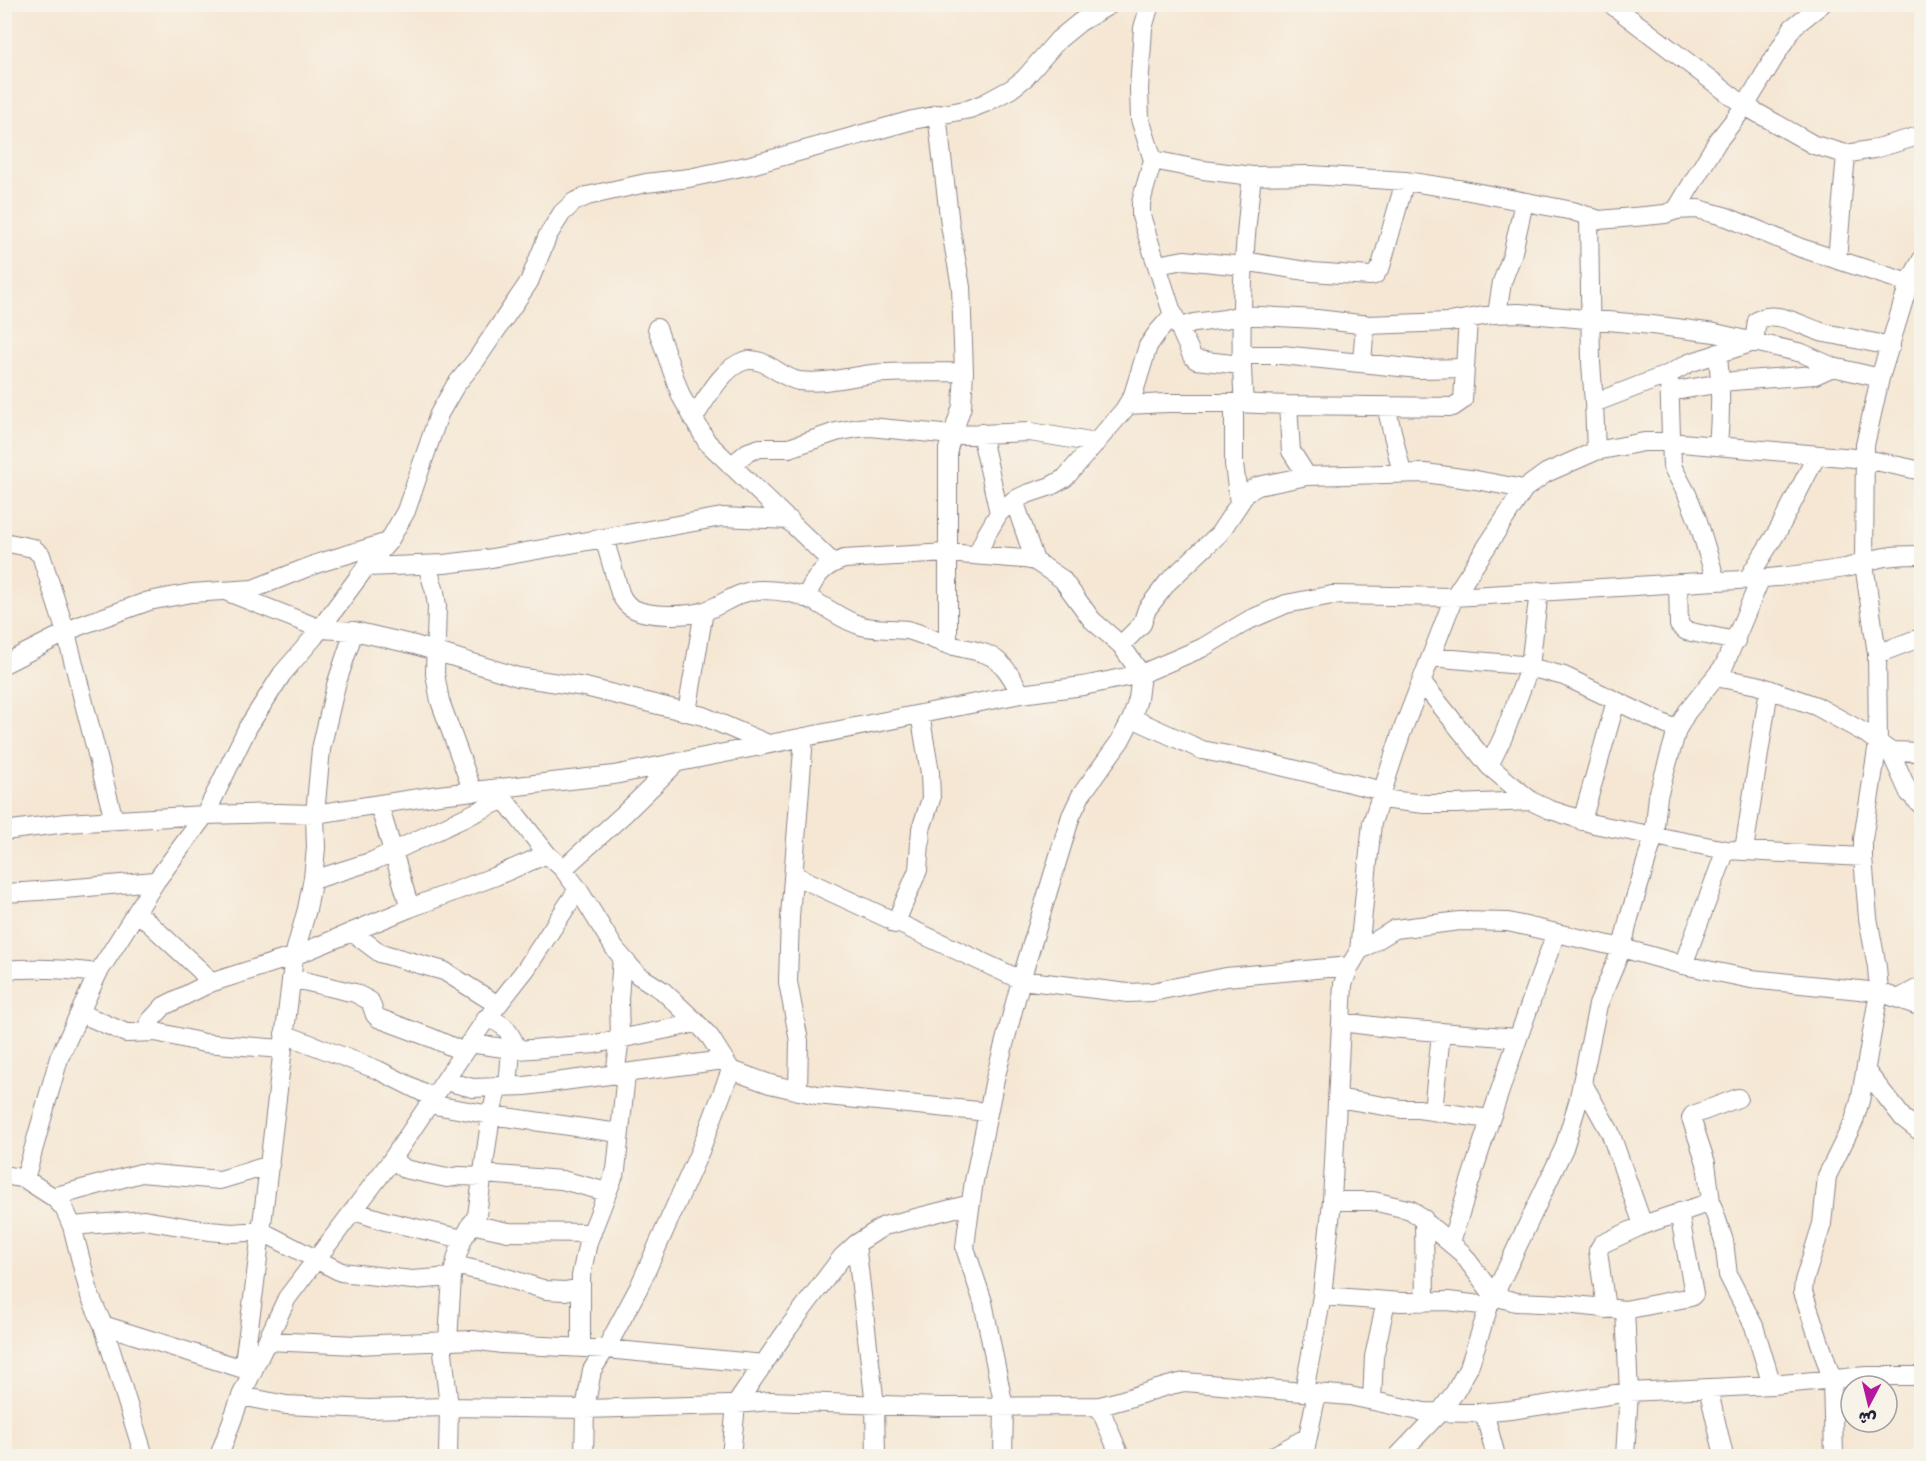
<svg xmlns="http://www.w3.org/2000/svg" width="1926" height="1461" viewBox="0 0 1926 1461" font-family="Sriracha,'Playpen Sans Arabic',sans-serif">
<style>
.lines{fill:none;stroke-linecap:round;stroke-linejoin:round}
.minor-casing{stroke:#8c8488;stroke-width:20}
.minor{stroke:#fff;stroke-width:18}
</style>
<rect width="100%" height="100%" fill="#f7f3e8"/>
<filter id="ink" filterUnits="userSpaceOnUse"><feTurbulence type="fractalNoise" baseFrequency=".0167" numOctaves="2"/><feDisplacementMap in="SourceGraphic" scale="12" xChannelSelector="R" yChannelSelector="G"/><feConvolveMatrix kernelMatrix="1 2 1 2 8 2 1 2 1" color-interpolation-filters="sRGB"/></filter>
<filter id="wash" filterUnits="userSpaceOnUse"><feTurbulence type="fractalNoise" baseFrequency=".008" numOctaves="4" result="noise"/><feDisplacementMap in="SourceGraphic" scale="24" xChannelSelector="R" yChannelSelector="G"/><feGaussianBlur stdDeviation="1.35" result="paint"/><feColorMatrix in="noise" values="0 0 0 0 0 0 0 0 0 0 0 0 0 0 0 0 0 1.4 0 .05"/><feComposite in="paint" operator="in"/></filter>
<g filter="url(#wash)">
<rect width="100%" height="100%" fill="#f5e7d4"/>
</g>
<g filter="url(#ink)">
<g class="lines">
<defs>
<path id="minor" d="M1150,4l-7,24 -4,61 1,30 13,41 -9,31 -3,12v13l30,93 21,47 4,4 45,5
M1611,4l134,102 69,39 32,9 28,-5 48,-14
M937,114l13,111 11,62 3,85 -2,34 -14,43v196
M1153,160l50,10 49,6 59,-1 94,6 59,9 109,21 26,9 46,-4 20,-2 11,-4 22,-1 29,8 74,31 108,35 11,2
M1676,210l41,-68 28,-36 48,-79 29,-23
M1589,216l2,147 3,40 2,48
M1837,260l9,-106
M1243,261l69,11 58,4 5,-1 6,-9 24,-85
M1157,265l27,-5 59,6
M1497,314l5,-32 10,-26 12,-54
M657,328l24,68 26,46 126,121
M1179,328l15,-5 31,-4 16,-4 76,4 51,6 81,-3 46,-8 24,-1 133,12 63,8 87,20 31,14 47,11
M1718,353c3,32 3,61 0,93
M1241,355h41l137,14 46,-1
M1362,362l3,-38
M1669,374l3,92 15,28 11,27 18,60
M1669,392l64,-11 82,-6 18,-8
M1234,403v61l5,39
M1244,403c-6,-76 -1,-151 8,-227
M1594,403l75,-29 20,-11 65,-21 3,-21c17,-14 50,8 68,12 22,4 44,9 66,13
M1127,405l40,-2h67l54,2 165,2 10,-7 5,-81
M1288,405l3,46 16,25
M1386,406l16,67
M693,419c12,-18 30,-52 51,-58 20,-6 36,17 55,20 24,3 49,-4 73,-7 30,-3 62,-1 92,-2
M981,433l18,80
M731,466l17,-14 12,-4h29l47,-16 22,-4 12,-1 82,8 78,-3 66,11
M1014,500l21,61
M604,538l16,55c3,7 7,13 14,16 16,8 51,7 68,3 20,-6 36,-22 59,-22 18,0 37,3 53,11 17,9 30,20 48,25 16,4 30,2 45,4 14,3 26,10 39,14 13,4 27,5 40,10 18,7 26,24 35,40
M4,542l29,6 8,7 25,78 48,187
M977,555l9,-20 13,-22 15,-13 13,-6 24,-8 14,-8 59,-68 9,-15 15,-49 9,-13 16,-18
M427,565l8,27 2,14 -2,68 5,27 33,91
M366,567l78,-3 42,-5 236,-42 68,3
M1747,580l32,-51 38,-74
M1678,583l1,42 7,6 50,10
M225,591l96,38 33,2 -18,54 -15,64 -6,65 1,34 -3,30 -6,31 -13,47 -40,335 -11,78
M805,598c11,-21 15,-31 39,-39l103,-6 77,6 11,2 27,18 30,41 29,25 20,29 -3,25 -6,19 -12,23 -39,54 -10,21 -50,164 -26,99 -21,102 -7,49 -2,18 18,54 21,105 -1,49
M354,631l61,14 103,32 67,10 102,25 16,4 65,28
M1121,645l21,-21 5,-15 21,-27 51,-48 28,-42 11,-6 49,-10 118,-3 51,7 48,9
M1877,654l37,-14h8
M1431,657l90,8 43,11 113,54
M4,664l75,-38 70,-25 42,-8 62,-4 63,-25 72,-22
M1715,677l42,8 59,21 49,27 25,18 32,1
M1422,682l67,84 42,35 17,8 46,15 132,26 137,7
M687,712l17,-101
M1132,718l70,32 62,12 119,29
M1890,751l19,42 13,13
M1489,766l14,-29 27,-71 9,-75
M496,789l51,65 16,15 15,20 37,60 13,15 10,11 25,16 34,32 13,14 21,33 39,14 47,11 171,17
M1380,799l45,5h31l75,-3
M379,805l31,103
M1582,821l34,-120
M4,831l62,-8 139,-8 72,-2 38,1 124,-19 175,-20 407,-81 62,-8 58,-12 61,-26 47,-28 37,-16 46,-9 122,2 262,-16c44,-1 86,-6 129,-13 10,-2 20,-6 31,-9 14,-4 30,-4 46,-4
M1744,850l25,-161
M563,869l61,-55 52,-51
M794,875l227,105 107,13 24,-1 74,-15 124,-11
M313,880l60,-19 131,-62
M4,893c51,-2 101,-8 152,-12
M137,912l64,59 9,12
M895,924l23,-54 3,-41 10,-30 -1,-26 -10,-59
M352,932l28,21 64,18 54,34
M1359,951l36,-22 65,-8 48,1 114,26 61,17 68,14 128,13 43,15
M1683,965l43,-115
M4,970c33,-3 62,-1 94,3
M291,978l64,15 15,8 5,14 3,3 54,20 32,14
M1900,998l22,-12
M80,1013l46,20 30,-1 48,11 78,6
M486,1018c21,6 23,14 32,32
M1341,1022l48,6 128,10
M144,1032l7,-12 13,-14 46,-23 84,-27 116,-48 86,-32 51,-22
M284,1034l94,36 56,28
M469,1043l49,7 77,-6 102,-21
M1866,1071l37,47 19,15
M615,1075l5,-37 -1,-39 3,-42
M445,1081l28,7 52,-2 199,-26
M1582,1082l28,50 33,93
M508,1086l3,-36
M798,1091l1,-50 -11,-59 2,-65 14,-180
M1337,1098l65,11h16l71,10
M1738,1098l-45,17 -2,3 15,45 5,39 13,39 4,34 26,51 18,59
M429,1104l62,11 128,18
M1433,1111l8,-78
M393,1159l12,10 42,9 13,-2 22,1
M483,1174l79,6 45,12
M4,1175l21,4 28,18 11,11 8,18 18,70 13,29 41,131
M25,1179l34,-121 39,-85 58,-92 49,-66 43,-88 34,-53 32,-37 52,-70 23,-26 17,-30 33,-97 16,-28 21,-26 53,-78 19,-47 14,-22 12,-11 13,-6 59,-13 43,-5 62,-13 162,-45 57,-11 15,-6 26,-14 14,-11 33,-38 22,-18 31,-18
M53,1197l88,-24 79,7 50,-15
M1332,1201h41l38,9 51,43 32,43 22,6 48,2 61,6 66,-13 3,-3 -15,-82
M354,1211l31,10 78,18
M1424,1219l1,83
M471,1224l37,8 84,1
M72,1226l72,-6 65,11 23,2 29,-2 80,41 71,8 40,-3
M1451,1242c32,-104 67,-207 105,-309
M856,1244l19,161 1,51
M455,1265l42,10 49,15 19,1 16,-3
M1322,1296l79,6 47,-1 41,5
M1606,1309l-8,-58 4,-7 41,-19 68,-23
M103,1325l150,47
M448,1340l4,-63 5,-21 6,-17 14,-24 14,-100 7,-29
M267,1341l90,4 116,-5 29,4 104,5 158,15
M442,1343l7,64 -1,49
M581,1348v-72l7,-34 28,-72 10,-96
M1708,1388l16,68
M1304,1391l18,-95 10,-95 11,-217 7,-18 9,-15 13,-128 29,-89 53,-137 70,-108 22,-16 50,-22 48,-9h26l196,17 56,12
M241,1396l45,9 83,4 77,-2 139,2 141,-4 44,-4 171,6 158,-1c30,-6 57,-19 86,-24l165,14 74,16 56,1 31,-3 118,-18 143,-7 94,-9h56
M1372,1400l2,-43 12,-56
M1099,1406l21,50
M1484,1412l12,44
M219,1456l22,-60 46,-98 104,-137 91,-136 44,-56 52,-80
M584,1456l1,-47 7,-39 16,-25 31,-58 61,-136 31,-81
M731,1456l5,-52 53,-77 53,-70 14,-13 28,-18 87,-22
M1273,1456l35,-19
M1304,1456l13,-63
M1398,1456l42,-44 15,-20 14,-25 20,-61 75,-158 14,-46 20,-97 24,-57 7,-30 25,-82 4,-40 19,-66 10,-18 37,-46 36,-86
M1625,1456l4,-64 -4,-82
M1834,1456l-2,-77 -29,-87 1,-11 18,-57 5,-48 27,-55 6,-20 19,-109 -2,-25 -9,-49 -5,-61v-18l15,-96 -1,-89 -13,-90 1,-119 15,-67 29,-95 13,-24"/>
</defs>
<use href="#minor" class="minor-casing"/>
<use href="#minor" class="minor"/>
</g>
</g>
<rect width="1926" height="1461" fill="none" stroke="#f7f3e8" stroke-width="24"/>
<g transform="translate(1869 1404) rotate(187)"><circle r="28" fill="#f7f3e8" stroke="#a29fa3" stroke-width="1.5"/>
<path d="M0-4.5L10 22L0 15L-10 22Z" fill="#b5179e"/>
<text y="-9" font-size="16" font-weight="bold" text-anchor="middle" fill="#22223b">ش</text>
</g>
</svg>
